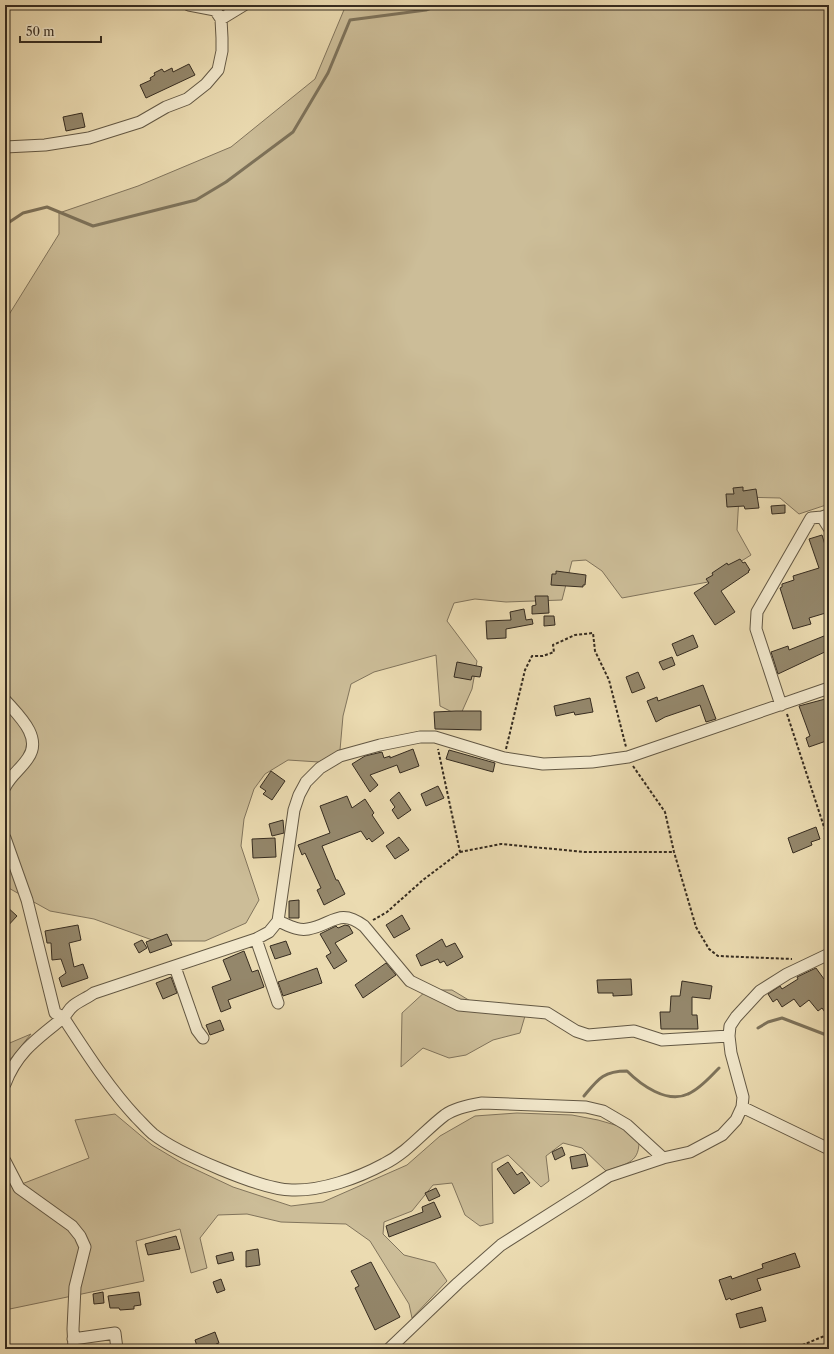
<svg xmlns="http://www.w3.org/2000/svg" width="834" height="1354" viewBox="0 0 834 1354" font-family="'Libre Caslon Text',serif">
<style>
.green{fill:#ccbd98;stroke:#81745c}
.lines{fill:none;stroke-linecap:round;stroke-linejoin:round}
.stream{stroke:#7d725a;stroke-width:3}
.building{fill:#94876b;stroke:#362c20}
.minor-casing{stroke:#635844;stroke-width:13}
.path{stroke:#362c20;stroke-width:2;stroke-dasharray:3 2;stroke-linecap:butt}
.minor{stroke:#f2e8cc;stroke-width:11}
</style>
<rect width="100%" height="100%" fill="#ebdbb1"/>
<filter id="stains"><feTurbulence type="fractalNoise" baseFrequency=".005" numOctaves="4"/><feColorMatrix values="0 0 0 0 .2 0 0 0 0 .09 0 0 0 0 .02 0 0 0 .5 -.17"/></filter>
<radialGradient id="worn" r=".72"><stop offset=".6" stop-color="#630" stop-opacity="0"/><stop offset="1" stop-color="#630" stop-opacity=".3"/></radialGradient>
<path class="green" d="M346,5h483v499l-30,10 -19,-16 -41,-1 -2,33 14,25 -43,27 -86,16 -20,-27 -16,-11 -14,1 -10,39 -56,2 -31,-3 -21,4 -7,18 30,40 -5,28 -12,27 -20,-10 -4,-51 -62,17 -23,12 -8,32 -3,34 -21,12 -31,-2 -23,14 -11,15 -10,30 -3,27 18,54 -13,23 -41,18h-50l-61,-22 -44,-8 -45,-25v-565l54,-87v-21l79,-27 93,-39 84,-68z
M427,990h25l20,12 53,14 -5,17 -27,7 -27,15 -17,3 -26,-10 -22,19 1,-54z
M31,1034l-23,28 -3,8v-25z
M517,1113l55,2 26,5 24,7 17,15c0,22 -15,22 -33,29l-24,-23 -19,-5 -17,13 3,25 -8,6 -33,-32 -16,8 1,60 -13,3 -15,-11 -13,-32 -19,2 -21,26 -28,11 -1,12 21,21 31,8 12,18 -35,37 -3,-14 -39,-63 -24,-17 -65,-2 -34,-8 -29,1 -18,23 7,30 -16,5 -11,-44 -44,12 8,40 -139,29v-128l9,5 75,-29 -14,-38 40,-6 37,31 30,18 51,24 58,19 32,-4 84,-37 33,-29 35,-20z"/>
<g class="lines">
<path class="stream" d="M5,225l18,-12 24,-6 46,19 103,-26 30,-18 67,-50 35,-59 22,-53 76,-10 13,-5
M758,1028l10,-6 14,-4 47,18
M584,1096c14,-17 19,-25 43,-25 14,14 40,33 61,23 12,-5 22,-17 31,-26"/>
</g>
<path class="building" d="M189,64l6,11 -49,23 -6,-13 11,-5 -1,-2 5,-3 -1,-2 8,-4 2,3 8,-4 1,4z
M82,113l3,14 -19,4 -3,-14z
M743,487v4l13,-2 3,19 -14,1 -1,-3 -17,1 -1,-13h8l-1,-6z
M785,505v8l-13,1 -1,-8z
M822,535l4,13h3v64l-20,6 2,6 -18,5 -13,-41 2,-1v-3l12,-4 -1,-4 26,-8 -10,-29z
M740,559l3,4 2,-1 5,8 -2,1 1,1 -28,19 14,21 -20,13 -21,-32 15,-10 -3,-4 7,-4 -1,-2 15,-10 1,2z
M556,571l30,4 -1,10h-2v2l-32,-2 1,-11h4z
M535,596h13l1,17 -17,1v-8l4,-1z
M524,609l2,11 6,-1 1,5 -27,5v9l-19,1 -1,-18 25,-1 -1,-8z
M544,616h10l1,9 -11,1z
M829,634v16l-51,24 -7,-22 17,-6 1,4z
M693,635l5,12 -21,9 -5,-12z
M672,657l3,8 -12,5 -4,-8z
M457,662l25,5 -2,10 -8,-1 -1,4 -17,-3z
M638,672l7,16 -13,5 -6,-16z
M703,685l13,34 -10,3 -6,-17 -35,12 -9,5 -9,-21 10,-4 1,4z
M590,698l3,14 -18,3 -1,-3 -18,4 -2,-10z
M829,698v42l-20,7 -3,-9 4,-2 -11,-30z
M456,711h25v19l-46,-1 -1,-17z
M413,749l6,17 -19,7 -3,-8 -27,10 8,10 -8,7 -18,-28 13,-8 17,-4 2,6 6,-2v2z
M449,750l46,13 -2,9 -47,-13z
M271,771l14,10 -13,19 -9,-6 3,-3 -6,-4z
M438,786l6,12 -18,8 -5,-12z
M399,792l12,18 -13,9 -6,-9 3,-3 -5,-7z
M347,796l5,12 13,-9 9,14 -2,2 12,18 -12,9 -3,-4 -2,2 -6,-9 -39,15 14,34h2l7,14 -21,11 -7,-15 4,-2 -16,-35 -3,2 -4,-10 32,-12 -10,-27z
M283,820l1,13 -12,3 -3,-12z
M816,827l4,12 -9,3 1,3 -19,8 -5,-15z
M399,837l10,13 -14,9 -9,-13z
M275,838l1,19 -23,1 -1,-19z
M299,900v18h-10v-17z
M5,905l12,11 -12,13z
M402,915l8,14 -16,9 -8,-13z
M78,925l3,15 -12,3 5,24 9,-3 5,14 -26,9 -3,-9 7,-5 -5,-14 -9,1 -1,-17h-4l-2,-12z
M345,925l4,1 4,7 -18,10 12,18 -13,8 -8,-13 5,-3 -11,-19 16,-8 2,2z
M167,934l5,11 -22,8 -4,-11z
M442,939l4,8 9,-4 8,14 -16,9 -3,-5 -4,2 -2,-4 -17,7 -5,-11z
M142,940l5,8 -8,5 -5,-9z
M286,941l5,13 -16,5 -5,-13z
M244,951l8,21 6,-2 6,17 -36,13 3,8 -10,4 -9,-25 19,-7 -8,-20z
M386,963l10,12 -33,23 -8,-13z
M317,968l5,15 -39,13 -5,-14z
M816,968l8,11 5,-3v42l-7,-10 -4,3 -9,-11 -9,7 -6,-8 -12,8 -5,-8 -4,3 -5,-8 12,-8 2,3 16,-10 -1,-2z
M171,977l6,16 -14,6 -7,-16z
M631,979l1,16 -19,1v-3h-15l-1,-13z
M682,981l30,5 -2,13 -18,-2v18h5l1,14h-37l-1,-17h10l1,-16h9z
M220,1020l4,10 -14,5 -4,-10z
M562,1147l3,8 -10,5 -3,-8z
M585,1154l3,12 -16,3 -2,-12z
M508,1162l9,13 5,-3 8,11 -16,11 -17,-25z
M436,1188l4,8 -11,5 -4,-8z
M434,1202l7,15 -52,20 -3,-11 37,-14 -1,-5z
M176,1236l4,13 -32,6 -3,-11z
M258,1249l2,16 -14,2v-16z
M232,1252l2,8 -16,4 -2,-8z
M795,1253l5,14 -43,12 4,11 -30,10 -1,-2 -4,2 -7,-20 12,-4 1,3 31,-11 -1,-4z
M371,1262l29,55 -25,13 -20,-42 4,-2 -8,-15z
M221,1279l4,11 -8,3 -4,-11z
M103,1292l1,11 -10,1 -1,-10z
M139,1292l2,13 -7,1v3l-14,1 -1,-2h-9l-2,-12z
M762,1307l4,14 -26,7 -4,-14z
M215,1332l4,11 -3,1 1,2 -9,3h-10l-3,-9z"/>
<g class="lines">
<defs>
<path id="minor" d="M221,19l23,-14
M5,147l40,-2 44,-7 51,-16 26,-15 21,-8 19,-15 12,-14 4,-19v-13l-1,-19 -6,-9 -26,-5
M828,515l-6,2 7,11
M5,700c13,15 38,37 23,58 -7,11 -17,17 -23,29
M781,705l-25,-76 1,-17 54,-94 11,-1
M5,838l22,62 28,113 8,4c23,35 45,70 73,100 6,6 11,12 17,17 24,19 109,56 139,56 30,1 66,-12 92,-26 24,-12 40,-33 61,-49 10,-7 25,-10 37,-12l104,4 17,4 24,14 36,33
M278,921c10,4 19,10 30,8 24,-4 31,-22 56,-3l46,55 49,24 88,8 29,18 12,4 46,-4 28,9 67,-4
M256,939l22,64
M175,967l22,63 6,8
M5,1084c12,-32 32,-45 58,-66 4,-4 6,-9 10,-12 6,-5 14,-8 21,-13l162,-54 13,-7 9,-11 16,-111 5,-15 7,-13 14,-14 20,-12 40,-11 40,-8h15l69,21 39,6 49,-2 36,-5 201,-69
M742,1107l87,42
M5,1161l14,27 53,38 8,10 5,11 -10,40 -2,42 1,20
M73,1339l42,-6 2,16
M389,1349l69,-66 43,-38 82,-52 26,-17 54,-18 27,-6 32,-17 14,-15 6,-13 1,-10 -12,-44 -2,-17 1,-10 6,-9 24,-26 27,-17 42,-20"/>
</defs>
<use href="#minor" class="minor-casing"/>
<path class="path" d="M787,714l42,128
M506,749l19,-79 7,-14h11l11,-4 -1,-7 22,-10 18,-2 2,18 14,29 17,67
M633,766l32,46 9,40 22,75 13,22 9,7 74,3
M460,852l41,-8 84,8h89
M373,920l14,-8 36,-32 37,-28 -22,-103
M793,1349l36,-15"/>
<use href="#minor" class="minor"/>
</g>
<rect width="834" height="1354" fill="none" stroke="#ebdbb1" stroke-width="20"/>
<rect x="6" y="6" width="822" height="1342" fill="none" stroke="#362c20" stroke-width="2"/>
<rect x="10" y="10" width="814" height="1334" fill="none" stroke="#362c20"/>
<path d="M20 36v6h81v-6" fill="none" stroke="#362c20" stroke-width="2"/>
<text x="26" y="36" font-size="12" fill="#362c20" stroke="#f2e8cc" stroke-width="3" paint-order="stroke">50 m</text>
<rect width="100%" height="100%" filter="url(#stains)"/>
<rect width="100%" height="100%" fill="url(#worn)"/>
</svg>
